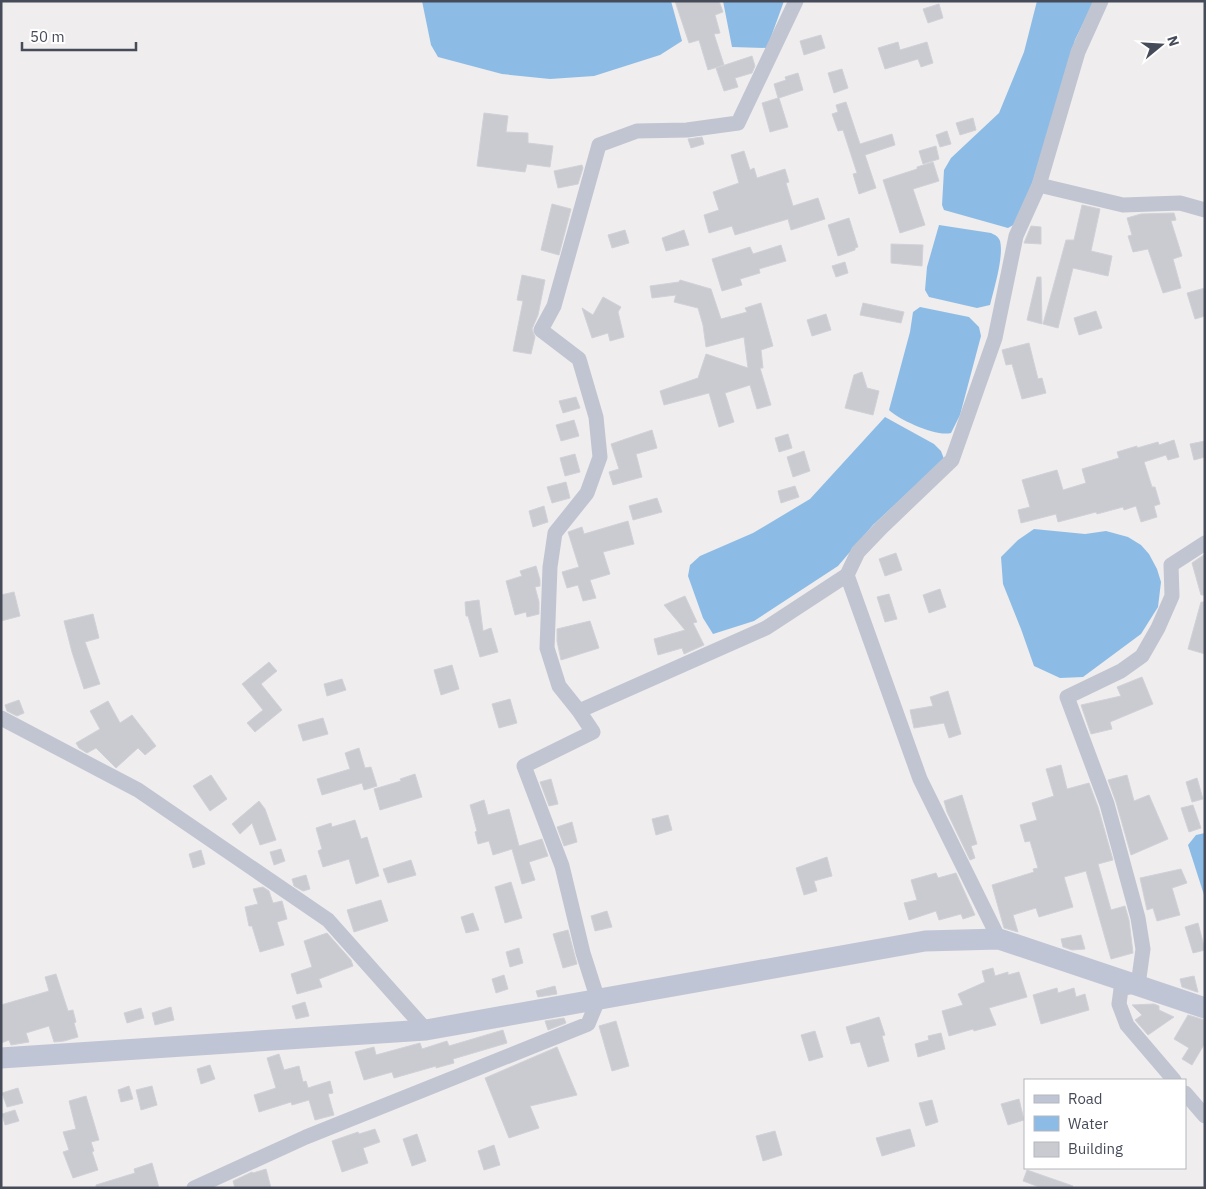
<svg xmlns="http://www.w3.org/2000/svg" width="1206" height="1189" viewBox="0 0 1206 1189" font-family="'IBM Plex Sans',sans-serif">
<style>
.water{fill:#8cbce6}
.building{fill:#cacbd1;stroke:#d1d1d8}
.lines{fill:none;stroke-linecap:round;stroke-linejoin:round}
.street{stroke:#c1c5d1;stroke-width:15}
.secondary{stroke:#c0c5d5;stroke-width:21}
</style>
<rect width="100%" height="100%" fill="#efeded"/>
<path class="water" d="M422,1h249l11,40 -22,14 -66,21 -44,3 -48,-5 -64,-17 -7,-12z
M723,1h61l-17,47 -35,-1z
M1037,1h57l-19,39 -28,103 -28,75 -4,6 -7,4 -64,-18 -2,-5 2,-35 7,-12 48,-45 25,-61z
M939,225l52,8c4,2 7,3 9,8 4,15 -6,48 -10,64l-13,3 -48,-11 -4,-7 2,-23z
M920,307l49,10 10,10 2,9 -21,79 -9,18c-14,4 -52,-13 -62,-23l21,-78 3,-20z
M885,417l49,27 7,7 3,8 -71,66 -35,41 -84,55 -41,13 -10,-16 -15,-42 2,-11 10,-9 53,-23 57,-34z
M1034,529l51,5 21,-3 22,6 13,8 8,9 8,15 4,13 -3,25 -17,27 -58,43 -23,1 -26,-12 -13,-37 -18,-45 -2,-27 17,-17z
M1205,833v65l-17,-53 8,-10z"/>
<path class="building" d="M675,1h44l4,11 -8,3 5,18 -6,1 10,31 -16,5 -9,-30 -10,3z
M939,4l4,14 -15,5 -5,-14z
M821,35l4,13 -21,7 -4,-14z
M898,42l2,8 27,-8 6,21 -12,4 -3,-8 -33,10 -7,-21z
M752,56l3,10 -3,7 -17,5 3,9 -14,4 -8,-23z
M842,69l6,19 -14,5 -6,-20z
M798,73l5,17 -24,8 9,29 -18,5 -8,-29 16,-5 -4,-14 12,-4 -1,-3z
M846,102l14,42 32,-10 3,11 -30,10 11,33 -17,6 -6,-20 4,-1 -14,-43 -5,1 -6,-17 6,-2 -2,-7z
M484,113l24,3 -2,16 22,1v10l25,3 -3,21 -23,-3 -2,8 -48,-6z
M973,118l3,12 -16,5 -4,-12z
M947,131l4,13 -11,3 -4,-12z
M702,137l2,7 -13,4 -3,-9z
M936,146l3,13 -16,5 -4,-13z
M744,151l6,19 4,-2 3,10 28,-9 4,13 -3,1 7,23 25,-8 7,21 -34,11 -3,-11 -53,16 -3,-9 -23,7 -5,-18 15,-5 -6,-18 26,-9 -8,-28z
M933,162l6,19 -26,8 12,36 -25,8 -17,-53 34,-11v-2z
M582,165l1,3 -5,16 -20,4 -4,-17z
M552,204l19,5 -12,46 -18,-5z
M1082,205l18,4 -9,42 21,5 -4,20 -35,-8 -15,60 -15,-4 23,-84h8z
M1174,213l2,7 -5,1 11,35 -9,3 8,29 -18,5 -15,-44 -15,3 -5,-16 4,-1 -5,-17 14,-4z
M849,218l9,29 -3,1v2l-17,6 -10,-31z
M1031,226l10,1v17l-17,-1z
M625,230l4,13 -17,5 -4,-13z
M684,230l5,15 -23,6 -4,-13z
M891,244l32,1 -1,21 -31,-3z
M781,245l5,16 -27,8 1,4 -20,6 2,6 -20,6 -10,-32 38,-12 3,7z
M845,262l3,11 -12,4 -4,-11z
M522,275l23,5 -7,35 -6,14 3,8 -4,17 -18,-3 10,-50 -6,-1z
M1037,277h4l1,47 -15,-4z
M680,280l31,9 10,30 26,-7 -2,-4 16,-5 12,43 -12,4 2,18h-3l11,37 -14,4 -7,-24 -25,8 9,29 -15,5 -10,-34 -45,12 -4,-14 38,-13 8,-24 42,14 -4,-31 -38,10 -3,-22 -5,-17 -24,-6 2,-7 -24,3 -2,-12 29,-4z
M1205,288v28l-10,3 -8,-26z
M603,297l18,10 -3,5 6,25 -14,4 -2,-8 -16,5 -10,-30 11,7z
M863,303l41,9 -3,11 -41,-8z
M1096,311l6,17 -23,7 -5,-17z
M826,314l5,16 -19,6 -5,-16z
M1029,343l9,36 4,-1 4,15 -24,6 -10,-35 -6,1 -4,-15z
M862,372l5,16 12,3 -6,24 -28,-7 9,-33z
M576,397l4,11 -17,5 -4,-12z
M574,420l5,16 -18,5 -5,-16z
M652,430l5,18 -21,6 6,23 -29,8 -4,-13 10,-3 -8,-25z
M788,434l4,14 -13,4 -4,-14z
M1174,440l5,17 -11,3 -2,-5 -22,7 8,25h3l5,17 -6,2 3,11 -16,5 -5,-16 -12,4 -1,-3 -26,7 -1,-2 -38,10 -2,-8 -35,9 -3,-13 12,-3 -8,-27 35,-10 6,20 23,-7 -4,-14 37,-11 -2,-6 20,-6v2l21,-6 1,3z
M1205,441v16l-11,3 -4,-16z
M804,451l6,20 -17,6 -6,-20z
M575,454l5,18 -15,4 -5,-18z
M566,482l4,16 -18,5 -5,-16z
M795,486l4,11 -18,6 -3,-12z
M657,498l5,14 -29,8 -4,-14z
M544,506l4,16 -15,5 -4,-16z
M628,521l6,23 -31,8 7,22 -20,6 6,18 -13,3 -5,-16 -11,3 -5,-16 17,-5 -11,-35 14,-5 2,7z
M896,553l6,17 -17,6 -6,-17z
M1205,554v41h-4l-9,-32z
M536,566l4,14v6l-5,1 4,15v12l-12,3 -1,-5 -11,3 -9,-34 16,-5 -2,-5z
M940,589l6,18 -17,6 -6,-18z
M14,592l6,24 -19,5v-26z
M889,594l8,25 -12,3 -8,-25z
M685,596l12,26 -4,1 11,22 -20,9 -2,-6 -24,7 -4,-16 31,-9 -21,-25z
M479,600l4,31 8,-3 7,24 -18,5 -12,-41h-2l-1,-14z
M1201,602h4v52l-17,-5z
M93,614l6,24 -14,4 15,42 -16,5 -12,-37 -8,-31z
M590,621l9,27 -38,12 -4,-19v-12z
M269,662l8,9 -16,13 21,26 -27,22 -8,-9 16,-13 -21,-26z
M452,665l7,24 -18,6 -7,-25z
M1142,677l11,27 -43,18 2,7 -21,5 -10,-29 40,-9 -4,-9z
M342,679l4,11 -19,6 -3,-12z
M948,691l13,43 -12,4 -5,-15 -30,5 -4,-18 23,-4 -3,-9z
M510,699l7,24 -18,5 -7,-24z
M19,700l5,13 -7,3 -10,-5 -2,-6z
M108,701l12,22 12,-8 24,31 -11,9 -7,-7 -22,20 -20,-20 -9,5 -8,-5 -3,-5 24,-14 -10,-18z
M323,718l5,16 -25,7 -5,-16z
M359,748l6,20 6,-1 6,19 -13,4 -2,-7 -40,12 -5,-16 33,-10 -5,-16z
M1061,765l6,24 22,-6 9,24 15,53 -15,4 13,46 14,-4 4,14 4,33 -22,6 -25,-88 -22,6 9,30 -34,10 -3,-9 -23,7 5,17 -14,-4 -12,-43 42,-13 -1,-3 5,-1 -8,-27 -5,1 -5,-17 17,-5 -5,-17 22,-7 -8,-27z
M415,774l7,23 -42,13 -6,-21 27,-8 -1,-2z
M211,775l16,24 -17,12 -17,-25z
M1127,775l7,26 15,-6 19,44 -37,16 -15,-53 -8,-22z
M1197,778l6,21 -11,3 -6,-20z
M551,779l7,25 -9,2 -9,-24z
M962,795l15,49 -6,2 4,12 -5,2 -23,-48 -3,-11z
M484,800l4,15 21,-6 10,37 23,-7 6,17 -19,6 6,18 -13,4 -10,-35 -19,6 -4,-14 -11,3 -3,-12 2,-1 -7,-26z
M259,801l6,8 11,31 -16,5 -8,-22 -12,11 -8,-10z
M1193,805l8,23 -12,4 -8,-24z
M668,815l4,15 -16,5 -4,-16z
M355,820l6,19 6,-2 12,39 -23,8 -7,-25 -26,8 -5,-16 4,-2 -6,-21 15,-5 1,4z
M572,822l5,20 -13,4 -7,-19z
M281,849l4,12 -11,4 -4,-13z
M201,850l4,14 -12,4 -4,-14z
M827,857l5,19 -18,5 3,10 -13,4 -8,-27z
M411,860l5,15 -28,8 -5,-14z
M1181,869l6,14 -15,5 8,27 -23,6 -4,-13 -6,2 -7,-32z
M936,873l2,5 18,-5 19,42 -12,4 -2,-5 -22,6 -3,-9 -27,9 -5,-17 13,-3 -6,-20z
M306,875l4,14 -7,2 -9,-5 -2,-7z
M511,882l11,36 -17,5 -10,-36z
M263,887l6,4 4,12 9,-2 5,18 -10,3 7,23 -24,7 -8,-26h-3l-4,-19 13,-3 -5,-15z
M381,900l7,21 -34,11 -7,-22z
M607,911l5,16 -17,4 -4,-15z
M473,913l6,17 -13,3 -5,-16z
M1198,923l7,27 -12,3 -8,-26z
M568,930l9,34 -14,4 -10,-34z
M327,933l24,27 2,6 -34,13 3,8 -25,7 -6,-20 21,-7 -8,-26z
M1081,935l4,14 -13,1 -9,-3 -2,-8z
M519,948l4,15 -13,4 -4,-15z
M993,968l2,8 13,-4v3l11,-3 8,25 -38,11 7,17 -22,6 -1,-2 -24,7 -7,-25 21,-6 -5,-11 27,-12 -3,-11z
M56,974l12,37 5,-1 3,12 -2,1 4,14 -14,4 -10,1 -5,-16 -23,7 3,9 -18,3 -2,-5 -8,3v-38l48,-14 -4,-14z
M504,975l4,14 -12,4 -4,-14z
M1194,976l4,16h-1l-15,-5 -2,-8z
M555,986l2,8 -19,3 -2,-6z
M1057,988l1,5 16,-5 2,9 9,-3 4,16 -48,14 -8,-29z
M305,1002l4,14 -13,3 -4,-13z
M1154,1004l5,2v4l15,7 -26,18 -13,-15 7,-5 -10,-10z
M171,1007l3,13 -19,5 -3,-12z
M141,1008l3,10 -17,5 -3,-10z
M1188,1015l17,5v23l-13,22 -10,-6 7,-11 -15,-9z
M879,1017l6,18 -3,1 7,25 -21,6 -8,-25 -9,2 -5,-17z
M564,1018l2,5 -18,7 -3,-9z
M616,1021l13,45 -17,5 -13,-45z
M503,1030l4,13 -54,16 1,4 -18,5v-2l-42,12 -2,-6 -28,8 -9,-28 19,-5 2,8 44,-12 2,6 25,-8 2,5z
M815,1031l8,26 -14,4 -8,-26z
M941,1033l4,16 -27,8 -3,-13 14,-4 -1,-4z
M557,1047l20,48 -47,11 9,22 -30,10 -24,-60z
M279,1054l5,16 15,-4 4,16 3,-1 2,7 22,-7 3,12 -5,1 6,21 -19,5 -6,-20 -17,5 -1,-3 -32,10 -5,-17 22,-7 -9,-30z
M210,1065l5,14 -14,5 -4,-15z
M129,1086l4,13 -12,3 -3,-12z
M152,1086l5,19 -16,5 -5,-20z
M18,1088l5,15 -16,4 -5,-14z
M86,1096l13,44 -8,2 3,9 -2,1 6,18 -25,8 -10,-26 6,-2 -6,-18 13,-3 -7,-28z
M1019,1099l5,21 -16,5 -7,-21z
M932,1100l6,22 -12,4 -7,-23z
M15,1110l4,11 -14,4 -3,-11z
M375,1129l5,13 -17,6 5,15 -26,9 -10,-31 26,-9 1,2z
M910,1129l5,17 -33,10 -6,-18z
M775,1131l7,24 -19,6 -7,-25z
M417,1134l9,27 -14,5 -9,-27z
M494,1145l6,20 -16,5 -6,-19z
M152,1163l7,25h-63v-3l39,-12 -1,-4z
M266,1169l5,19h-36l-2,-7 19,-9 1,1z
M1027,1170l46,16 -1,2h-30l-19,-7z"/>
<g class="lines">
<path class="street" d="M1039,185l84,20 57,-2 25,7
M579,711l-20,-25 -12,-38 3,-81 5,-34 32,-40 13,-36 -4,-40 -17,-58 -38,-29 13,-24 45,-161 38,-14 50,-1 51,-7 58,-122
M1,718l137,72 190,130 98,110
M999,939l-79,-160 -73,-204 11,-23 23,-24 71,-68 43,-122 21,-102 23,-51 39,-133 23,-51
M1174,1080l-47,-55 -8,-21 2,-15 17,-4 5,-36 -5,-31 -31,-114 -40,-107 54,-26 21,-15 16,-28 14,-32 -1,-31 34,-22
M1185,1093l20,23
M194,1188l112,-51 282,-113 10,-24 -15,-47 -21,-87 -38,-100 69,-34 -14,-21 187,-83 81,-53"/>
<path class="secondary" d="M1,1058l425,-28 499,-89 74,-2 206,69"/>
</g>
<rect width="1206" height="1189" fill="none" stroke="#464b59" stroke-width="5"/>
<rect x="1024" y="1079" width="162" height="90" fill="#ffffff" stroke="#b5b7bd"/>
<rect x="1034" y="1095" width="25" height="8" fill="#c0c5d5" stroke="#b5b7bd"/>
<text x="1068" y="1104" font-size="15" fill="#464b59">Road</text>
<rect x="1034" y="1116" width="25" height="15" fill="#8cbce6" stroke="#b5b7bd"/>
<text x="1068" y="1129" font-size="15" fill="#464b59">Water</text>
<rect x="1034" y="1142" width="25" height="15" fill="#cacbd1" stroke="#b5b7bd"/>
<text x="1068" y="1154" font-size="15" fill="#464b59">Building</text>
<g transform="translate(1161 45) rotate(72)" stroke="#ffffff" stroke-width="4" paint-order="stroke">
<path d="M0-4L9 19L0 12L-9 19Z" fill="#464b59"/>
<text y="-8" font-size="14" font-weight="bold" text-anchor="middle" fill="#464b59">N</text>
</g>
<path d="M22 42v8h114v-8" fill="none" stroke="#464b59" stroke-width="2.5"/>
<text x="30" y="42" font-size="15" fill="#464b59" stroke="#ffffff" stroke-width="4" paint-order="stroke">50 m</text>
</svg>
